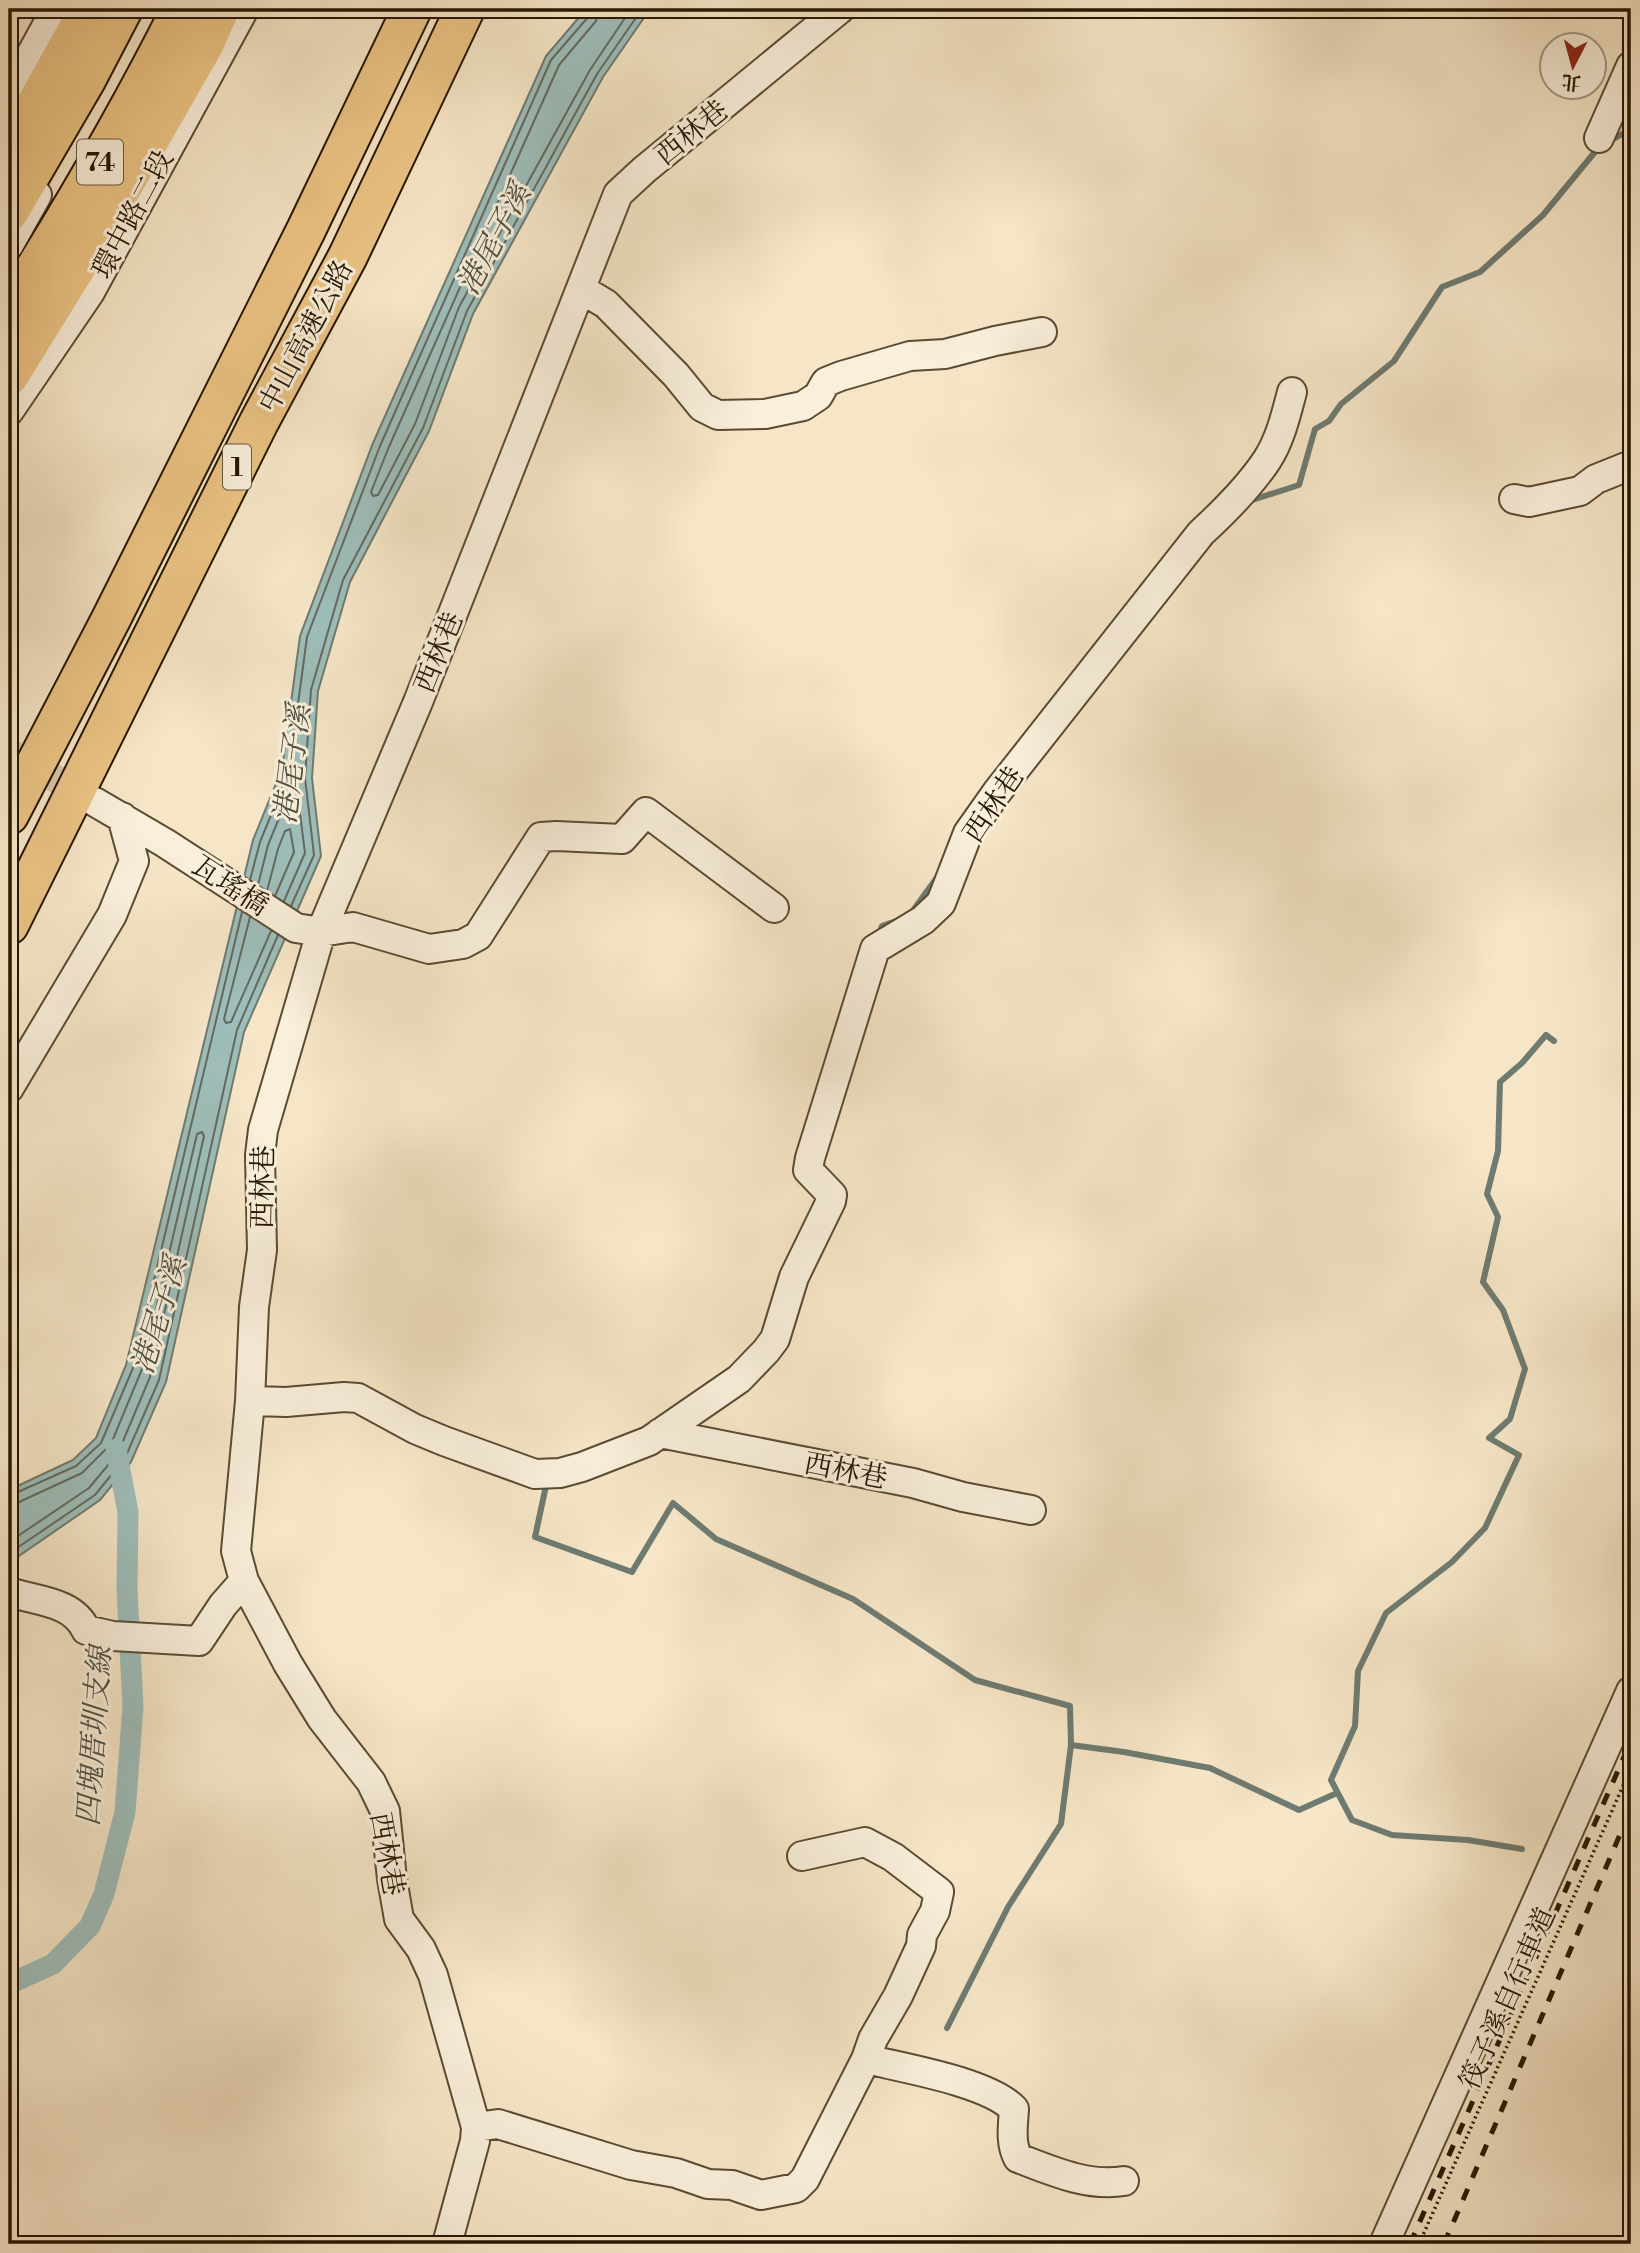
<svg xmlns="http://www.w3.org/2000/svg" width="1640" height="2253" viewBox="0 0 1640 2253" font-family="'Libre Bodoni','Noto Serif TC',serif">
<style>
.water{fill:#9ebebb;stroke:#6e7b71;stroke-width:2}
.lines{fill:none;stroke-linecap:round;stroke-linejoin:round}
.shore{stroke:#626a5e;stroke-width:2}
.stream{stroke:#6e7b71;stroke-width:6}
.canal{stroke:#9ebebb;stroke-width:21}
.minor-tunnel{stroke:#d7c7a9;stroke-width:28;stroke-dasharray:28 14;stroke-linecap:butt}
.minor-casing{stroke:#5a4b32;stroke-width:32}
.highway-casing{stroke:#261701;stroke-width:42}
.path{stroke:#261701;stroke-width:3.5;stroke-dasharray:2 3.5;stroke-linecap:butt}
.minor{stroke:#f9efdb;stroke-width:28}
.highway{stroke:#ebc384;stroke-width:38}
.rail{stroke:#261701;stroke-width:5;stroke-dasharray:12 12;stroke-linecap:butt}
.labels{text-anchor:middle;stroke-width:6;stroke-linejoin:round;paint-order:stroke}
.shield{fill:#f9efdb;stroke:#655842;stroke-width:2}
.shield-label{font-size:26px;font-weight:bold;fill:#261701}
.street-label{font-size:28px;fill:#261701;stroke:#f9efdb}
.water-label{font-size:30px;font-style:italic;fill:#505142;stroke:#f9efdb}
</style>
<rect width="100%" height="100%" fill="#f6e6c7"/>
<filter id="stains"><feTurbulence type="fractalNoise" baseFrequency=".00286" numOctaves="4"/><feColorMatrix values="0 0 0 0 .2 0 0 0 0 .09 0 0 0 0 .02 0 0 0 .5 -.17"/></filter>
<radialGradient id="worn" r=".72"><stop offset=".6" stop-color="#630" stop-opacity="0"/><stop offset="1" stop-color="#630" stop-opacity=".3"/></radialGradient>
<path class="water" d="M586,9h64l-47,68 -130,237 -44,117 -79,151 -32,109 -6,87 9,78 -77,176 -78,350 -35,80 -31,38 -84,58h-7v-68l64,-30 23,-22 30,-73 127,-525 29,-71 18,-133 73,-193 173,-387z"/>
<g class="lines">
<path class="shore" d="M600,9l-4,12 -37,44 -171,384 -17,43 2,4 5,-1 37,-71 44,-117 131,-237 41,-61
M250,880l10,-38 29,-71 18,-134 73,-191 171,-386 38,-44 2,-7
M258,885l10,-40 23,-56 4,-1 2,2 8,63 -21,48
M267,891l11,-42 7,-18 5,-2 4,23 -19,44
M291,906l23,-51 -9,-77 6,-88 32,-110 80,-152 44,-117 130,-237 45,-65
M250,917l-26,102 2,4 5,-1 40,-91
M9,1496l67,-30 25,-23 32,-75 109,-456
M9,1505l8,-2 65,-30 29,-29 31,-75 55,-235 5,-2 2,4 -54,241 -32,76 -29,35 -80,54
M9,1551l5,-1 81,-55 30,-37 34,-78 78,-350 41,-95"/>
<path class="stream" d="M1608,142l23,-13
M1249,501l50,-16 16,-56 14,-8 12,-17 53,-43 48,-74 38,-15 63,-57 56,-68
M909,916l29,-40
M879,934l3,-8 17,-6
M547,1481l-12,56 97,35 41,-69 43,36 137,60 122,81 95,26 1,39 -10,79 -53,83 -61,121
M1071,1745l53,7 86,16 89,42 38,-17
M1522,1849l-54,-9 -76,-5 -40,-15 -21,-40 24,-54 3,-55 28,-58 66,-51 33,-34 34,-73 -30,-17 21,-19 15,-50 -22,-59 -20,-28 15,-65 -11,-23 11,-43 2,-69 22,-19 24,-28 8,6"/>
<path class="canal" d="M9,1984l44,-20 37,-38 14,-32 21,-82 8,-106 -6,-116 1,-78 -12,-63"/>
<path class="minor-tunnel" d="M9,752l82,47"/>
<defs>
<path id="minor" d="M9,95l47,-86
M1599,138l32,-72
M9,245l28,-50
M581,289l25,15 70,71 26,32 16,8 47,-1 38,-8 15,-10 8,-14 15,-6 69,-20 35,-2 50,-13 47,-9
M9,411l81,-119 154,-283
M1514,499l15,3 51,-11 16,-12 35,-14
M95,802l70,41 131,85 25,4 32,-5 76,22 34,-5 15,-8 63,-99 15,-1 66,3 24,-27 128,96
M9,1088l103,-173 22,-54 -12,-44
M250,1401l36,1 58,-5 14,1 57,31 29,12 91,33 25,-1 22,-6 67,-26 90,-62 27,-28 9,-12 19,-62 37,-76 1,-6 -24,-25 2,-12 65,-209 48,-29 18,-17 27,-70 29,-41 204,-259c24,-22 48,-46 66,-73 13,-20 19,-45 25,-68
M660,1433l253,50 50,14 68,13
M9,1592c27,9 64,9 77,38l27,6 86,5 24,-36 21,-24
M802,1856l63,-14 28,15 46,35 -4,19 -13,24 -1,11 -23,50 -25,43 -7,20
M476,2127l22,-3 133,41 45,8 32,11 24,1 29,10 35,-7 9,-9 61,-120c37,9 122,23 148,50 -1,17 -4,34 4,49 34,13 70,29 106,23
M447,2244l28,-103 1,-14 -43,-152 -12,-26 -22,-30 -7,-40 -7,-68 -14,-29 -49,-63 -34,-55 -44,-83 -8,-30 14,-150 4,-94 8,-57 -2,-95 3,-25 58,-198 97,-230 200,-508 26,-24 196,-161
M1384,2244l247,-553"/>
<path id="highway" d="M9,152l80,-143
M9,212l77,-132 37,-71
M9,310c62,-98 120,-197 172,-301
M9,376l70,-113 125,-218 16,-36
M9,815l101,-194 196,-391 106,-221
M9,925l250,-503 89,-166 117,-247"/>
</defs>
<use href="#minor" class="minor-casing"/>
<use href="#highway" class="highway-casing"/>
<path class="path" d="M1419,2244l212,-476"/>
<use href="#minor" class="minor"/>
<use href="#highway" class="highway"/>
<path class="rail" d="M1410,2244l221,-503
M1444,2244l187,-435"/>
</g>
<g class="labels">
<g class="shield">
<rect x="77" y="139.5" width="46" height="45" rx="5"/>
<rect x="223" y="444.5" width="28" height="45" rx="5"/>
</g>
<g class="shield-label">
<text x="100" y="171">74</text>
<text x="237" y="476">1</text>
</g>
<g class="street-label">
<text transform="translate(691 132) rotate(-39)" y="10">西林巷</text>
<text transform="translate(132 214) rotate(-62)" y="10">環中路二段</text>
<text transform="translate(305 336) rotate(-62)" y="10">中山高速公路</text>
<text transform="translate(438 652) rotate(-68)" y="10">西林巷</text>
<text transform="translate(993 804) rotate(-56)" y="10">西林巷</text>
<text transform="translate(231 885) rotate(33)" y="10">瓦瑤橋</text>
<text transform="translate(262 1187) rotate(-89)" y="10">西林巷</text>
<text transform="translate(846 1470) rotate(11)" y="10">西林巷</text>
<text transform="translate(388 1854) rotate(80)" y="10">西林巷</text>
<text transform="translate(1507 1998) rotate(-66)" y="10">筏子溪自行車道</text>
</g>
<g class="water-label">
<text transform="translate(494 239) rotate(-62)" y="10">港尾子溪</text>
<text transform="translate(292 764) rotate(-83)" y="10">港尾子溪</text>
<text transform="translate(159 1315) rotate(-73)" y="10">港尾子溪</text>
<text transform="translate(94 1736) rotate(-86)" y="10">四塊厝圳支線</text>
</g>
</g>
<rect width="1640" height="2253" fill="none" stroke="#f6e6c7" stroke-width="35"/>
<rect x="10" y="10" width="1619" height="2232" fill="none" stroke="#261701" stroke-width="3.5"/>
<rect x="18" y="18" width="1605" height="2218" fill="none" stroke="#261701" stroke-width="2"/>
<g transform="translate(1573 66) rotate(186)"><circle r="33" fill="#f9efdb" stroke="#a59984" stroke-width="2"/>
<path d="M0-5L12 26L0 18L-12 26Z" fill="#8f2418"/>
<text y="-10" font-size="19" font-weight="bold" text-anchor="middle" fill="#261701">北</text>
</g>
<rect width="100%" height="100%" filter="url(#stains)"/>
<rect width="100%" height="100%" fill="url(#worn)"/>
</svg>
